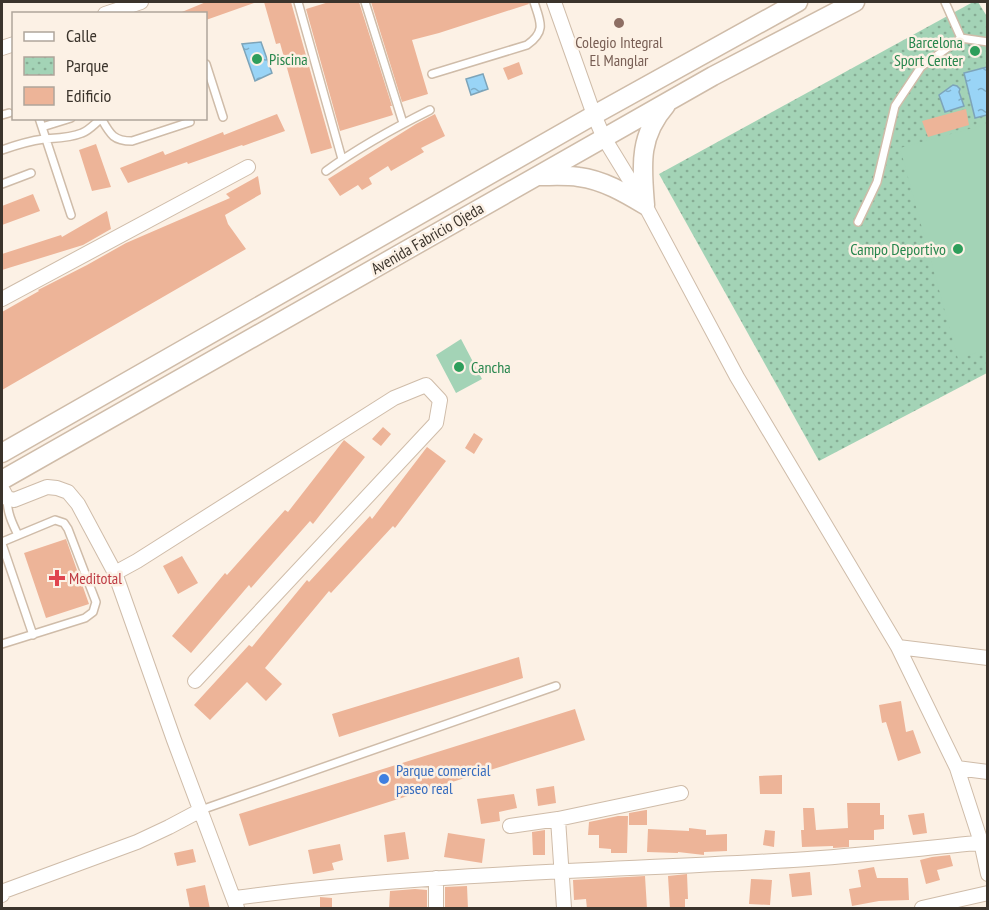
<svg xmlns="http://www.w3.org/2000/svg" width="989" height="910" viewBox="0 0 989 910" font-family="'PT Sans Narrow',sans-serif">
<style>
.park{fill:url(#park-dots)}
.pitch{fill:#a3d3b6}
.water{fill:url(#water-ripples);stroke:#7da4b9;stroke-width:1.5}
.building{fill:#edb498}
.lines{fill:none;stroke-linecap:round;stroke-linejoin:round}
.service-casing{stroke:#cfbca9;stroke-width:10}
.minor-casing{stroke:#cfbca9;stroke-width:16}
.tertiary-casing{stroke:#cfbca9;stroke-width:21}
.service{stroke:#fff;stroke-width:7}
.minor{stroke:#fff;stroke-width:14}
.tertiary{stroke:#fff;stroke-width:18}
.education-dot{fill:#8d6e63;stroke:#fcf1e5;stroke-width:2}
.leisure-dot{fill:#2e9e5b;stroke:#fcf1e5;stroke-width:2}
.health-dot{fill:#e0444e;stroke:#fcf1e5;stroke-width:2}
.shop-dot{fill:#3f7fe0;stroke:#fcf1e5;stroke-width:2}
.labels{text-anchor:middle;stroke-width:5;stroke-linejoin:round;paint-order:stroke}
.education-label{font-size:16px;fill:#785e54;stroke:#fcf1e5}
.leisure-label{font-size:16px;fill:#27864d;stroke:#fcf1e5;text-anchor:end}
.street-label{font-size:16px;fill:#3b342c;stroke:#fcf1e5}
.health-label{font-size:16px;fill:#be3a42;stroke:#fcf1e5;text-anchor:start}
.shop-label{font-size:16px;fill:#366cbe;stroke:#fcf1e5;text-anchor:start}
</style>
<defs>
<pattern id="park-dots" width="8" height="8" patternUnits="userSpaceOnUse" patternTransform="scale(1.5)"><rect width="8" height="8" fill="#a3d3b6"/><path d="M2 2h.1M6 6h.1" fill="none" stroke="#86ac94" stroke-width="1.8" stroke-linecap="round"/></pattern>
<pattern id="water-ripples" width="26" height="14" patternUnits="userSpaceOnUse" patternTransform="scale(1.5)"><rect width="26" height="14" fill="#99d4f6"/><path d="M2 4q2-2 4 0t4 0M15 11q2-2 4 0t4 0" fill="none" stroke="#7eadc7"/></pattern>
</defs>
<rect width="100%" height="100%" fill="#fcf1e5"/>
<path class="park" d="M973,2h5l10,16 -1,355 -168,88 -160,-287z"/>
<path class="pitch" d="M987,124v225l-29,10 -58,-211z
M461,339l21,40 -26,14 -20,-38z"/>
<path class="water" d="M261,42l11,31 -17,8 -13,-37z
M987,67v48l-12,3 -11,-45z
M483,74l5,15 -17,6 -5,-16z
M953,85l4,1 3,3 -1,3 5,14 -19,6 -6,-17z"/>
<path class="building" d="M206,2h47l1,1 -48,17v-6h-29z
M264,2h27l41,146 -21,6 -31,-111 -4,1z
M329,2h30l33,104h-2l3,9 -53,16 -34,-122z
M371,2h157l1,2 -90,29 -27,7 16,54 -26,8z
M519,62l4,12 -15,6 -5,-12z
M966,109l3,16 -41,12 -6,-16z
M277,114l8,17 -42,15 -1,-1 -54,19 -1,-2 -59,21 -8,-15 43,-17 2,4 58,-23 1,3z
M435,114l10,22 -24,12 3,4 -33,19 -3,-5 -19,12 3,6 -10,6 -4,-5 -18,11 -12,-17 88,-55z
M96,144l15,43 -19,4 -13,-41z
M258,176l3,18 -36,21 3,9 18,25 -244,141v-78l37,-21 -1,-1 49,-25 39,-22 104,-45 -4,-4z
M33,194l7,17 -38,14v-19z
M107,211l4,18 -28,16 -81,25v-16l59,-19 1,2z
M383,427l8,7 -10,12 -9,-7z
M474,433l9,6 -9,15 -9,-6z
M344,440l21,17 -52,67 -3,-3 -59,67 -2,-3 -58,68 -19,-17 53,-63 2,2 58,-65 3,2z
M427,447l19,14 -51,67 -2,-2 -62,67 -2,-2 -64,77 17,16 -16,17 -19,-19 -37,38 -16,-15 55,-60 3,2 55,-67 2,2 61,-66 2,3z
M66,539l23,65 -43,14 -22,-65z
M182,556l16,27 -20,11 -15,-28z
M519,657l4,21 -184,59 -7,-23z
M901,701l5,31 7,-2 8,23 -23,8 -12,-39 -4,1 -3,-18z
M575,709l10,31 -336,106 -10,-32z
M782,775v19h-22l-1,-18z
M554,786l2,17 -18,3 -2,-17z
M514,794l3,14 -18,4 1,9 -19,3 -4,-25z
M847,803h33v12h4v14l-10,1v10h-25v7l-16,1v-2l-31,1 -1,-17h3l-1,-22h11l2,22 32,-2z
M646,810h1v15h-18v-12z
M924,813l3,20 -14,2 -5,-20z
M618,816h10l-1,37h-16v-4l-12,-1v-13h-11l1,-13z
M689,828l17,2v5l21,-1v17l-23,1v3l-26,-3v1l-31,-1 1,-23 41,2z
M545,830v25h-12l-1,-23z
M765,830l10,1 -1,16 -11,-2z
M405,832l4,27 -22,3 -3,-27z
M448,833l37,6 -3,24 -38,-6z
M340,844l3,16 -11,3 2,7 -21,4 -5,-24z
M193,849l3,13 -19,4 -3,-13z
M950,855l3,11 -16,4 3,10 -14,4 -6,-24 12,-3z
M874,867l3,11h31l1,22 -30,1 -27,5 -3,-17 12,-2 -3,-17z
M810,872l2,23 -20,2 -3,-23z
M687,874l1,25h-3v10h-15l-2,-33z
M645,876l2,33h-60l-1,-10 -12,1 -1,-20z
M751,879l21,1 -2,25 -21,-1z
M205,885l5,24h-20l-4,-20z
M467,886l1,23h-23v-22z
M415,889l12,1v19h-38l1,-18z
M320,897l12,1v11h-12z"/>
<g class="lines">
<defs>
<path id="service" d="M298,2l44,157
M365,2l38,121
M961,38l27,4
M206,64l17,53
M432,74l95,-29c20,-14 13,-24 7,-43
M2,115l7,-2
M39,118l32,97
M101,118c9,16 12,23 31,23l58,-19
M42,127l29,-9
M2,150c14,-5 27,-9 42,-11 13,-1 26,-1 38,-6 8,-3 13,-10 20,-15
M326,171c32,-23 68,-43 104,-61
M2,184l29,-11
M858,222l19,-40 18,-76 26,-39 40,-29 -16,-36
M7,498c0,14 5,25 11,37
M2,542l53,-22 9,3 4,6 28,73 -3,10 -8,6 -83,26
M2,544l31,91
M201,810l355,-124"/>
<path id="minor" d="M554,2l40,113 10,23 41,67 92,172 161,270 59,121 24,74 7,32
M105,14l36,-12
M2,48l12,-4
M2,299l246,-132
M2,489l5,9 7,2 33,-13 10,1 11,4 10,12 37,69 59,167 63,168
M115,573l22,-12 257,-163 32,-13 14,15 -4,23 -241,258
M898,647l90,11
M957,768l31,4
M558,819l6,89
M510,826l48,-7 123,-26
M436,878v30
M2,895l2,-4 133,-49 32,-15 32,-17
M235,898c185,-25 372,-27 558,-38 65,-4 130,-12 195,-18
M922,908l66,-15"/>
<path id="tertiary" d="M540,176c12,0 26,-1 39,1 24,3 46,16 66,28
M645,205c-3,-39 -7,-68 21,-100
M2,453l592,-338 204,-113
M2,480l711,-404 142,-74"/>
</defs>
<use href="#service" class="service-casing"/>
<use href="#minor" class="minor-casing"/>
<use href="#tertiary" class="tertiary-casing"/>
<use href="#service" class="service"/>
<use href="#minor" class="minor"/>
<use href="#tertiary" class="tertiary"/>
</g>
<circle class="education-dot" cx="619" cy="23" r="6"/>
<g class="leisure-dot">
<circle cx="975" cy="51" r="6"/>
<circle cx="257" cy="59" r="6"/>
<circle cx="958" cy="249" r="6"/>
<circle cx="459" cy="367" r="6"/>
</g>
<path class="health-dot" d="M54 569h6v6h6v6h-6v6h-6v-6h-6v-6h6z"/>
<circle class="shop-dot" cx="384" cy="779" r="6"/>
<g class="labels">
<g class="education-label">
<text x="619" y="48">Colegio Integral<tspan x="619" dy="18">El Manglar</tspan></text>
</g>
<g class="leisure-label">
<text x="963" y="48">Barcelona<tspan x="963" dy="18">Sport Center</tspan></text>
<text x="269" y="65" text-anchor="start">Piscina</text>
<text x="946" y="255">Campo Deportivo</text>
<text x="471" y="373" text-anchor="start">Cancha</text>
</g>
<g class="street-label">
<text transform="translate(427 238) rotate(-30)" y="6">Avenida Fabricio Ojeda</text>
</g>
<g class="health-label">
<text x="69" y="584">Meditotal</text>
</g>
<g class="shop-label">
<text x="396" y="776">Parque comercial<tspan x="396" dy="18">paseo real</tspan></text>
</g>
</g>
<rect width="989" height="910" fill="none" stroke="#3b342c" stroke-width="6"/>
<rect x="12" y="12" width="195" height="108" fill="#fcf1e5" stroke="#afa59b" stroke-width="1.5"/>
<rect x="24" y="32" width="30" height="9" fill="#ffffff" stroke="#afa59b" stroke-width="1.5"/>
<text x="66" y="42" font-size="18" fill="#3b342c">Calle</text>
<rect x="24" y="57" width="30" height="18" fill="url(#park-dots)" stroke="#afa59b" stroke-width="1.5"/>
<text x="66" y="72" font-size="18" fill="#3b342c">Parque</text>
<rect x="24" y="87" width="30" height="18" fill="#edb498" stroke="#afa59b" stroke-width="1.5"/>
<text x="66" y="102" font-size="18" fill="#3b342c">Edificio</text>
</svg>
